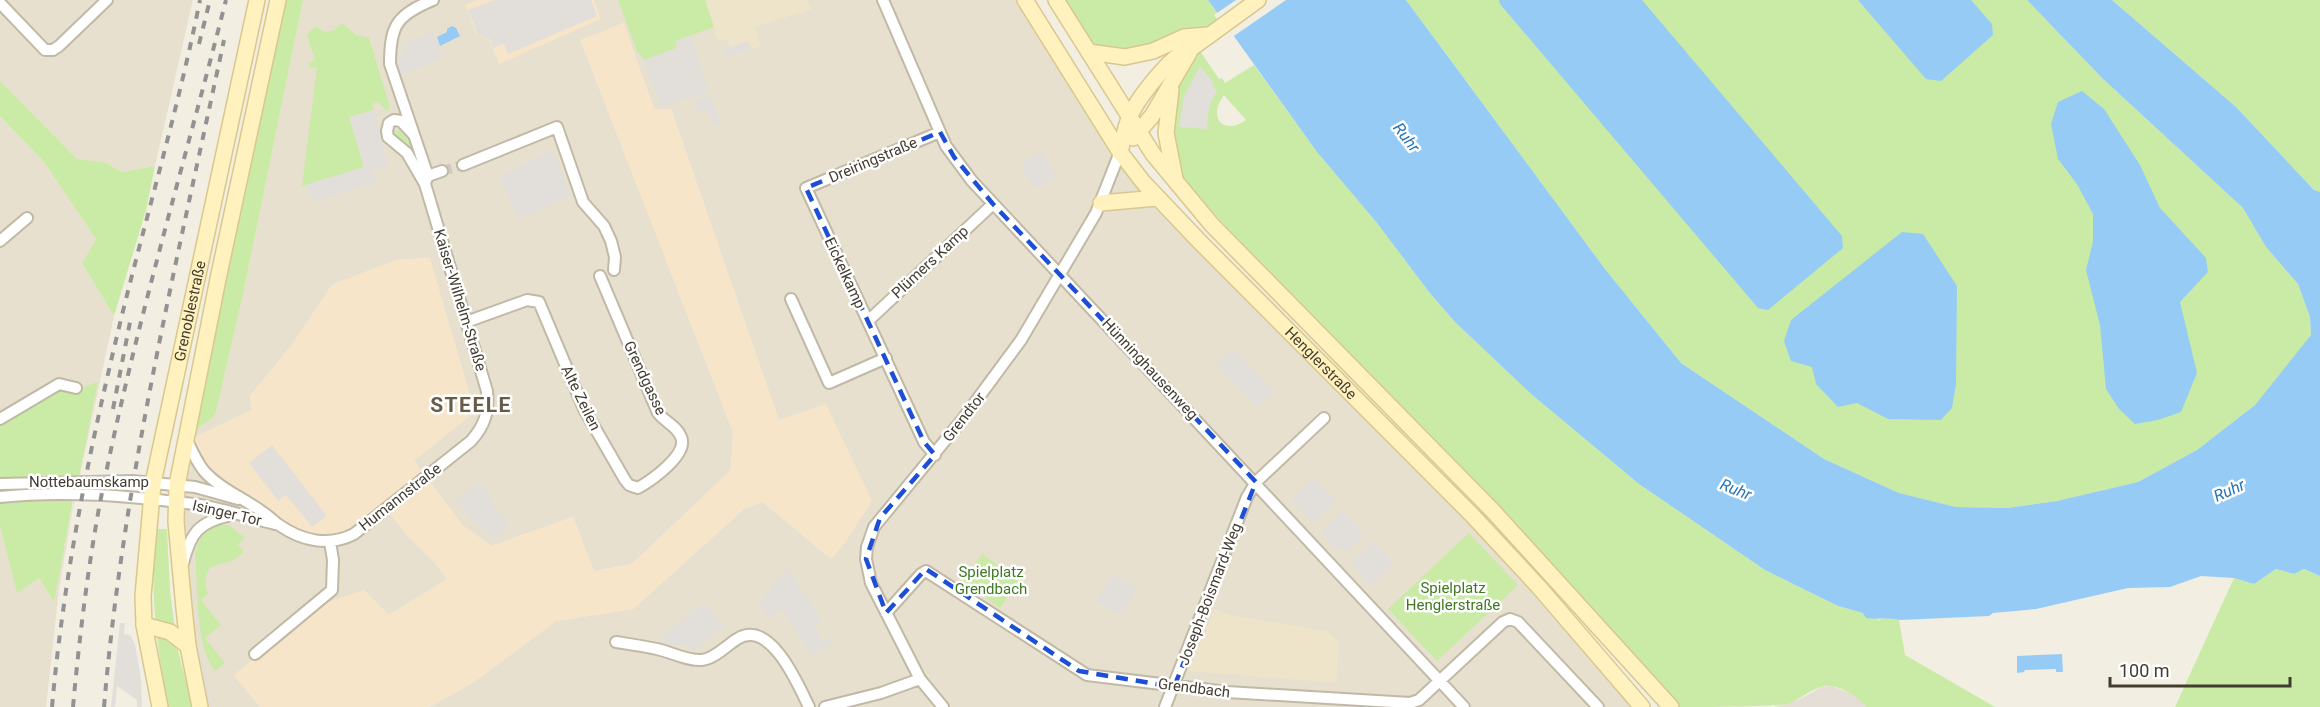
<svg xmlns="http://www.w3.org/2000/svg" width="2320" height="707" viewBox="0 0 2320 707" font-family="Roboto,sans-serif">
<style>
.residential{fill:#e7e0ce}
.commercial{fill:#f7e5c9}
.industrial{fill:#e4ded6}
.education{fill:#ede4c9}
.green{fill:#c9eba5;fill-rule:evenodd}
.parking{fill:#e2dfda}
.water{fill:#96cbf6}
.pier{fill:#f2eee1}
.lines{fill:none;stroke-linecap:round;stroke-linejoin:round}
.minor-tunnel{stroke:#cfcbbe;stroke-width:10;stroke-dasharray:10 5;stroke-linecap:butt}
.minor-casing{stroke:#c0b9a6;stroke-width:14}
.secondary-casing{stroke:#d9c88e;stroke-width:18}
.minor{stroke:#fff;stroke-width:10}
.secondary{stroke:#fff2be;stroke-width:15}
.rail{stroke:#929292;stroke-width:4;stroke-dasharray:8 8;stroke-linecap:butt}
.marked{fill:none;stroke:#1d4ed8;stroke-width:4.5;stroke-dasharray:12 8;stroke-linejoin:round}
.labels{text-anchor:middle;stroke-width:5;stroke-linejoin:round;paint-order:stroke}
.street-label{font-size:15px;fill:#433d31;stroke:#fff}
.park-label{font-size:15px;fill:#3f7921;stroke:#fff}
.water-label{font-size:16px;font-style:italic;fill:#2373b7;stroke:#fff}
.district-label{font-size:21px;font-weight:bold;letter-spacing:1.5px;fill:#675c48;stroke:#fff}
</style>
<rect width="100%" height="100%" fill="#f2eee1"/>
<path class="residential" d="M0,0h193l-38,166 -33,6 -18,-10 -27,-3 -77,-78z
M303,0h732l105,169 335,357 164,181h-1210l45,-25 82,-61 77,-12 111,-100 19,-7 68,57 -52,-138 -108,-312h-17l-31,-86 -42,18 152,391 -2,38 -99,94 -38,7 -21,-54 -82,29 -29,-21 -48,-64 16,-203 -34,2 -64,25 -41,61 -41,50 2,14 -61,29 193,67 24,30 27,27 12,16 -58,36 -155,60 26,32h-59l-23,-183 9,-88 28,-20 27,-117z
M0,116l44,46 52,77 -14,24 32,53 -41,191 -14,82 -13,118h-46v-181l17,66 22,-14 14,23 45,-218 -98,37z"/>
<path class="commercial" d="M478,0h116l7,19 -102,45 -9,-23 -13,-6 -12,-30z
M624,23l30,86h17l108,311 47,-16 46,97 -27,42 -14,16 -68,-57 -19,7 -111,100 -77,12 -82,61 -45,25h-169l-26,-32 82,-69 48,-16 25,25 58,-36 -12,-16 -27,-27 -24,-30 -31,25 -24,9 -35,-8 -87,-62 -16,-31 61,-29 -2,-14 41,-50 41,-61 64,-25 34,-2 45,154 -61,49 48,64 29,21 82,-29 21,54 38,-7 99,-94 2,-38 -153,-392z"/>
<path class="industrial" d="M1831,686l25,9 10,12h-92l26,-8 22,-12z"/>
<path class="education" d="M705,0h101l6,9 -57,18 6,19 -28,9 -6,-16 -9,2z
M1214,609l20,7 93,15 12,12 -3,40 -147,-12z"/>
<path class="green" d="M279,0h24l-61,299 -27,117 -28,20z
M618,0h87l9,27 -38,14 1,7 -33,12 -7,-9z
M1056,0h152l13,19 -32,26 -35,5 -65,-1z
M1406,0h621l75,78 141,130 23,39 32,37 12,33 1,19 -56,69 -58,45 -59,32 -81,19 -50,7 -51,-1 -57,-14 -75,-34 -143,-96 -76,-94z
M2112,0h208v192l-6,-2 -78,-83z
M342,23l14,12 13,3 21,69 -3,4 -9,-9 -6,2 2,6 -24,7 14,50 -62,19 15,-119 -7,1 -2,-5 7,-3 -8,-25 8,-9 10,6 9,-2z
M1198,48l21,31 3,-1 3,5 29,-18 63,87 60,71 52,69 25,29 76,72 109,91 126,86 73,36 25,7 16,7 9,-3 11,3 6,35 90,52h-129c-9,-11 -20,-18 -35,-21 -15,-2 -29,13 -43,18 -27,3 -84,3 -115,3l-179,-201 -257,-267 -54,-61 -9,-24 -3,-23 2,-23 7,-24 14,-34zM1224,95l22,25c-23,16 -39,-2 -22,-25z
M0,81l77,78 27,3 18,10 33,-6 -9,44 -32,106 -32,-53 14,-24 -52,-77 -44,-46z
M399,130c12,5 14,16 17,28l-20,-22v-4z
M98,382l-22,110 -76,4v-76l58,-34 17,4z
M74,495l-20,107 -15,-24 -22,15 -17,-67v-28z
M216,524l13,1 16,13 -7,6 6,8 -10,8 -24,7c-5,10 -6,16 -2,27l-7,6 20,25 -16,13 20,25 -10,8c-20,-25 -17,-85 -20,-118 5,-14 8,-23 21,-29z
M156,529h11l3,62 8,60 15,56h-25c-11,-59 -19,-117 -12,-178z
M1469,533l49,52 -81,76 -49,-52z
M982,554l37,26 -19,28 -37,-26z
M2276,569l18,5 9,-5 17,7v131h-145l59,-129 20,6z"/>
<path class="parking" d="M494,0h97l6,16 -89,38 -4,-10 -11,4 -2,-8 -13,-5 -10,-25z
M433,32l10,26 -45,18 -4,-23 6,3 5,-3 -3,-9z
M691,36l18,55 -48,16 -17,-47 33,-12 -2,-7z
M748,41l3,8 -26,8 -2,-8z
M1200,66l13,16 -1,3 5,5 -8,17 -2,22 -28,-2 5,-31z
M710,95l10,28 -7,3 -5,-17 -10,3 -3,-11z
M374,110l14,56 -16,5 4,12 -64,19 -6,-17 58,-18 -15,-50z
M552,150l19,45 -45,21 -1,-2 -8,3 -17,-41z
M1042,151l15,25 -23,13 -14,-25z
M1233,348l41,43 -17,16 -41,-43z
M272,445l55,71 -15,11 -26,-32 -8,6 -29,-38z
M1314,478l22,23 -23,22 -22,-23z
M480,481l7,10 3,-1v9l20,25 -17,16 -16,-19 -3,2 -18,-22z
M1342,511l22,23 -18,17 -4,-4 -4,3 -17,-18z
M1373,541l21,22 -23,23 -21,-23z
M787,568l35,52 -8,6 9,15 9,-5 4,5 -24,15 -30,-47 -14,9 -9,-14z
M1113,574l24,15 -17,26 -24,-14z
M704,602l20,24 -31,26 -7,-7h-15l-9,-3 2,-7z
M120,623h5l-1,11 6,1 5,9 6,35 1,28h-5v-7l-20,-14 -2,21h-4z
M197,649l4,3 10,55h-3z"/>
<path class="water" d="M1208,0h198l199,269 76,94 143,96 75,34 57,14 51,1 50,-7 81,-19 59,-32 58,-45 56,-70 -1,-18 -12,-33 -32,-37 -23,-39 -141,-130 -75,-78h85l124,107 78,83 6,2v384l-16,-7 -10,5 -18,-5 -22,15 -20,-6 -33,-2 -31,11 -42,1 -92,21 -43,4 -4,3 -90,4c-11,-3 -21,0 -33,-2l-3,-5 -25,-7 -73,-36 -126,-86 -109,-91 -76,-72 -25,-29 -52,-69 -60,-71z
M1499,0h143l200,236 1,12 -75,62 -10,-2 -258,-304z
M1858,0h113l21,24 1,11 -52,46 -15,-2z
M452,26l4,2 4,8 -20,10 -3,-9 10,-5v-3z
M2082,91l22,18 36,56 20,43 46,50 2,14 -28,30 17,71 -16,39 -23,8 -23,4 -16,-15 -13,-20 -6,-64 -14,-55 7,-29v-27l-16,-30 -19,-25 -7,-35 7,-22z
M1902,232l21,2 34,52 -1,98 -4,24 -11,12 -53,-1 -31,-16 -19,4 -22,-23 -4,-17 -21,-6 -7,-20 7,-21z
M2062,654l1,18h-7v-3l-31,1 -1,2 -7,1v-17z"/>
<path class="pier" d="M1236,0h50l-55,38 -17,-23z"/>
<g class="lines">
<path class="minor-tunnel" d="M442,171l21,-6"/>
<defs>
<path id="minor" d="M883,0l63,146 26,35 492,526
M0,3l45,47h8l6,-4 48,-46
M463,165l94,-38 26,75 21,24 7,15 4,16 -1,13
M428,176l14,-5
M425,183l3,-7 -38,-112c0,-39 7,-49 43,-64
M0,241l27,-23
M791,299l38,84 57,-25
M868,321l125,-117
M466,322l61,-22 12,2 45,107 41,71 4,5 9,3c14,-8 51,-34 43,-51 -4,-11 -16,-15 -23,-24l-58,-137
M0,419l59,-35 17,4
M186,438c5,11 10,23 18,33 15,17 39,27 57,40 7,4 12,10 18,14 23,16 50,22 75,9l117,-93c14,-16 18,-29 16,-50l-62,-207 -18,-31 -19,-16 -1,-6 2,-8 5,-3 7,1 13,14
M935,455l-11,-13 -118,-254 134,-56
M0,484l133,-3 62,6 43,12
M0,497c64,-7 130,-1 194,7 27,4 54,13 81,20
M183,563c8,-31 16,-41 48,-48
M886,613l35,-39 5,-3 161,104 140,17 183,11 9,-3 84,-78 7,-3 8,3 80,85
M616,642c13,2 27,4 41,7 14,3 30,12 45,11 12,-1 24,-14 35,-21 33,-21 61,45 72,68
M255,654l77,-64 1,-30 -3,-18
M825,707l56,-14 39,-14
M943,707l-23,-28 -49,-96 -5,-24 1,-12 7,-20 88,-107 59,-80 75,-127 24,-61
M1165,707l82,-210 9,-15 68,-64"/>
<g id="secondary">
<path id="s1" d="M1025,0l95,152 23,30 57,60 272,273 66,71 104,121"/>
<path d="M1056,0l97,154 59,71 280,285 179,197"/>
<path d="M1089,52l36,5 28,-6 31,-14 24,-2"/>
<path d="M1171,90l-5,43 9,46"/>
<path d="M1133,138l19,-22 37,-63"/>
<path d="M1120,152c3,-11 5,-25 10,-36 8,-18 43,-64 62,-68l66,-48"/>
<path d="M1101,203l56,-5"/>
<path d="M144,625l26,7 18,14"/>
<path id="s2" d="M160,707l-16,-82 -1,-29 10,-113 104,-483"/>
<path d="M200,707l-12,-61 -4,-38 -8,-86 1,-37 41,-206 60,-279"/>
</g>
</defs>
<use href="#minor" class="minor-casing"/>
<use href="#secondary" class="secondary-casing"/>
<use href="#minor" class="minor"/>
<use href="#secondary" class="secondary"/>
<path class="rail" d="M199,44l11,-44
M113,409l18,-92
M52,707c11,-124 35,-246 64,-367 27,-114 61,-225 84,-340
M73,707c6,-66 14,-133 26,-199 33,-171 84,-339 127,-508
M104,707c19,-226 73,-446 120,-667"/>
</g>
<path class="marked" d="M940,132l14,25 39,47 263,278 -82,205 -95,-16 -153,-102 -40,44 -20,-54 14,-41 55,-63 -11,-13 -118,-254z"/>
<g class="labels">
<g class="street-label">
<text transform="translate(873 160) rotate(-23)" y="5">Dreiringstraße</text>
<text transform="translate(930 262) rotate(-43)" y="5">Plümers Kamp</text>
<text transform="translate(845 273) rotate(65)" y="5">Eickelkamp</text>
<text transform="translate(460 300) rotate(73)" y="5">Kaiser-Wilhelm-Straße</text>
<text dy="5" stroke="none"><textPath href="#s2" startOffset="402">Grenoblestraße</textPath></text>
<text dy="5" stroke="none"><textPath href="#s1" startOffset="471">Henglerstraße</textPath></text>
<text transform="translate(1150 369) rotate(47)" y="5">Hünninghausenweg</text>
<text transform="translate(645 378) rotate(65)" y="5">Grendgasse</text>
<text transform="translate(581 398) rotate(64)" y="5">Alte Zeilen</text>
<text transform="translate(964 417) rotate(-52)" y="5">Grendtor</text>
<text x="89" y="487">Nottebaumskamp</text>
<text transform="translate(400 497) rotate(-38)" y="5">Humannstraße</text>
<text transform="translate(227 513) rotate(13)" y="5">Isinger Tor</text>
<text transform="translate(1210 594) rotate(-69)" y="5">Joseph-Boismard-Weg</text>
<text transform="translate(1194 688) rotate(7)" y="5">Grendbach</text>
</g>
<g class="park-label">
<text x="991" y="577">Spielplatz<tspan x="991" dy="17">Grendbach</tspan></text>
<text x="1453" y="593">Spielplatz<tspan x="1453" dy="17">Henglerstraße</tspan></text>
</g>
<g class="water-label">
<text transform="translate(1407 137) rotate(52)" y="6">Ruhr</text>
<text transform="translate(1736 489) rotate(22)" y="6">Ruhr</text>
<text transform="translate(2229 490) rotate(-24)" y="6">Ruhr</text>
</g>
<g class="district-label">
<text x="471" y="412">STEELE</text>
</g>
</g>
<path d="M2110 677v9h180v-9" fill="none" stroke="#433d31" stroke-width="3"/>
<text x="2119" y="677" font-size="18" fill="#433d31" stroke="#ffffff" stroke-width="4.5" paint-order="stroke">100 m</text>
</svg>
